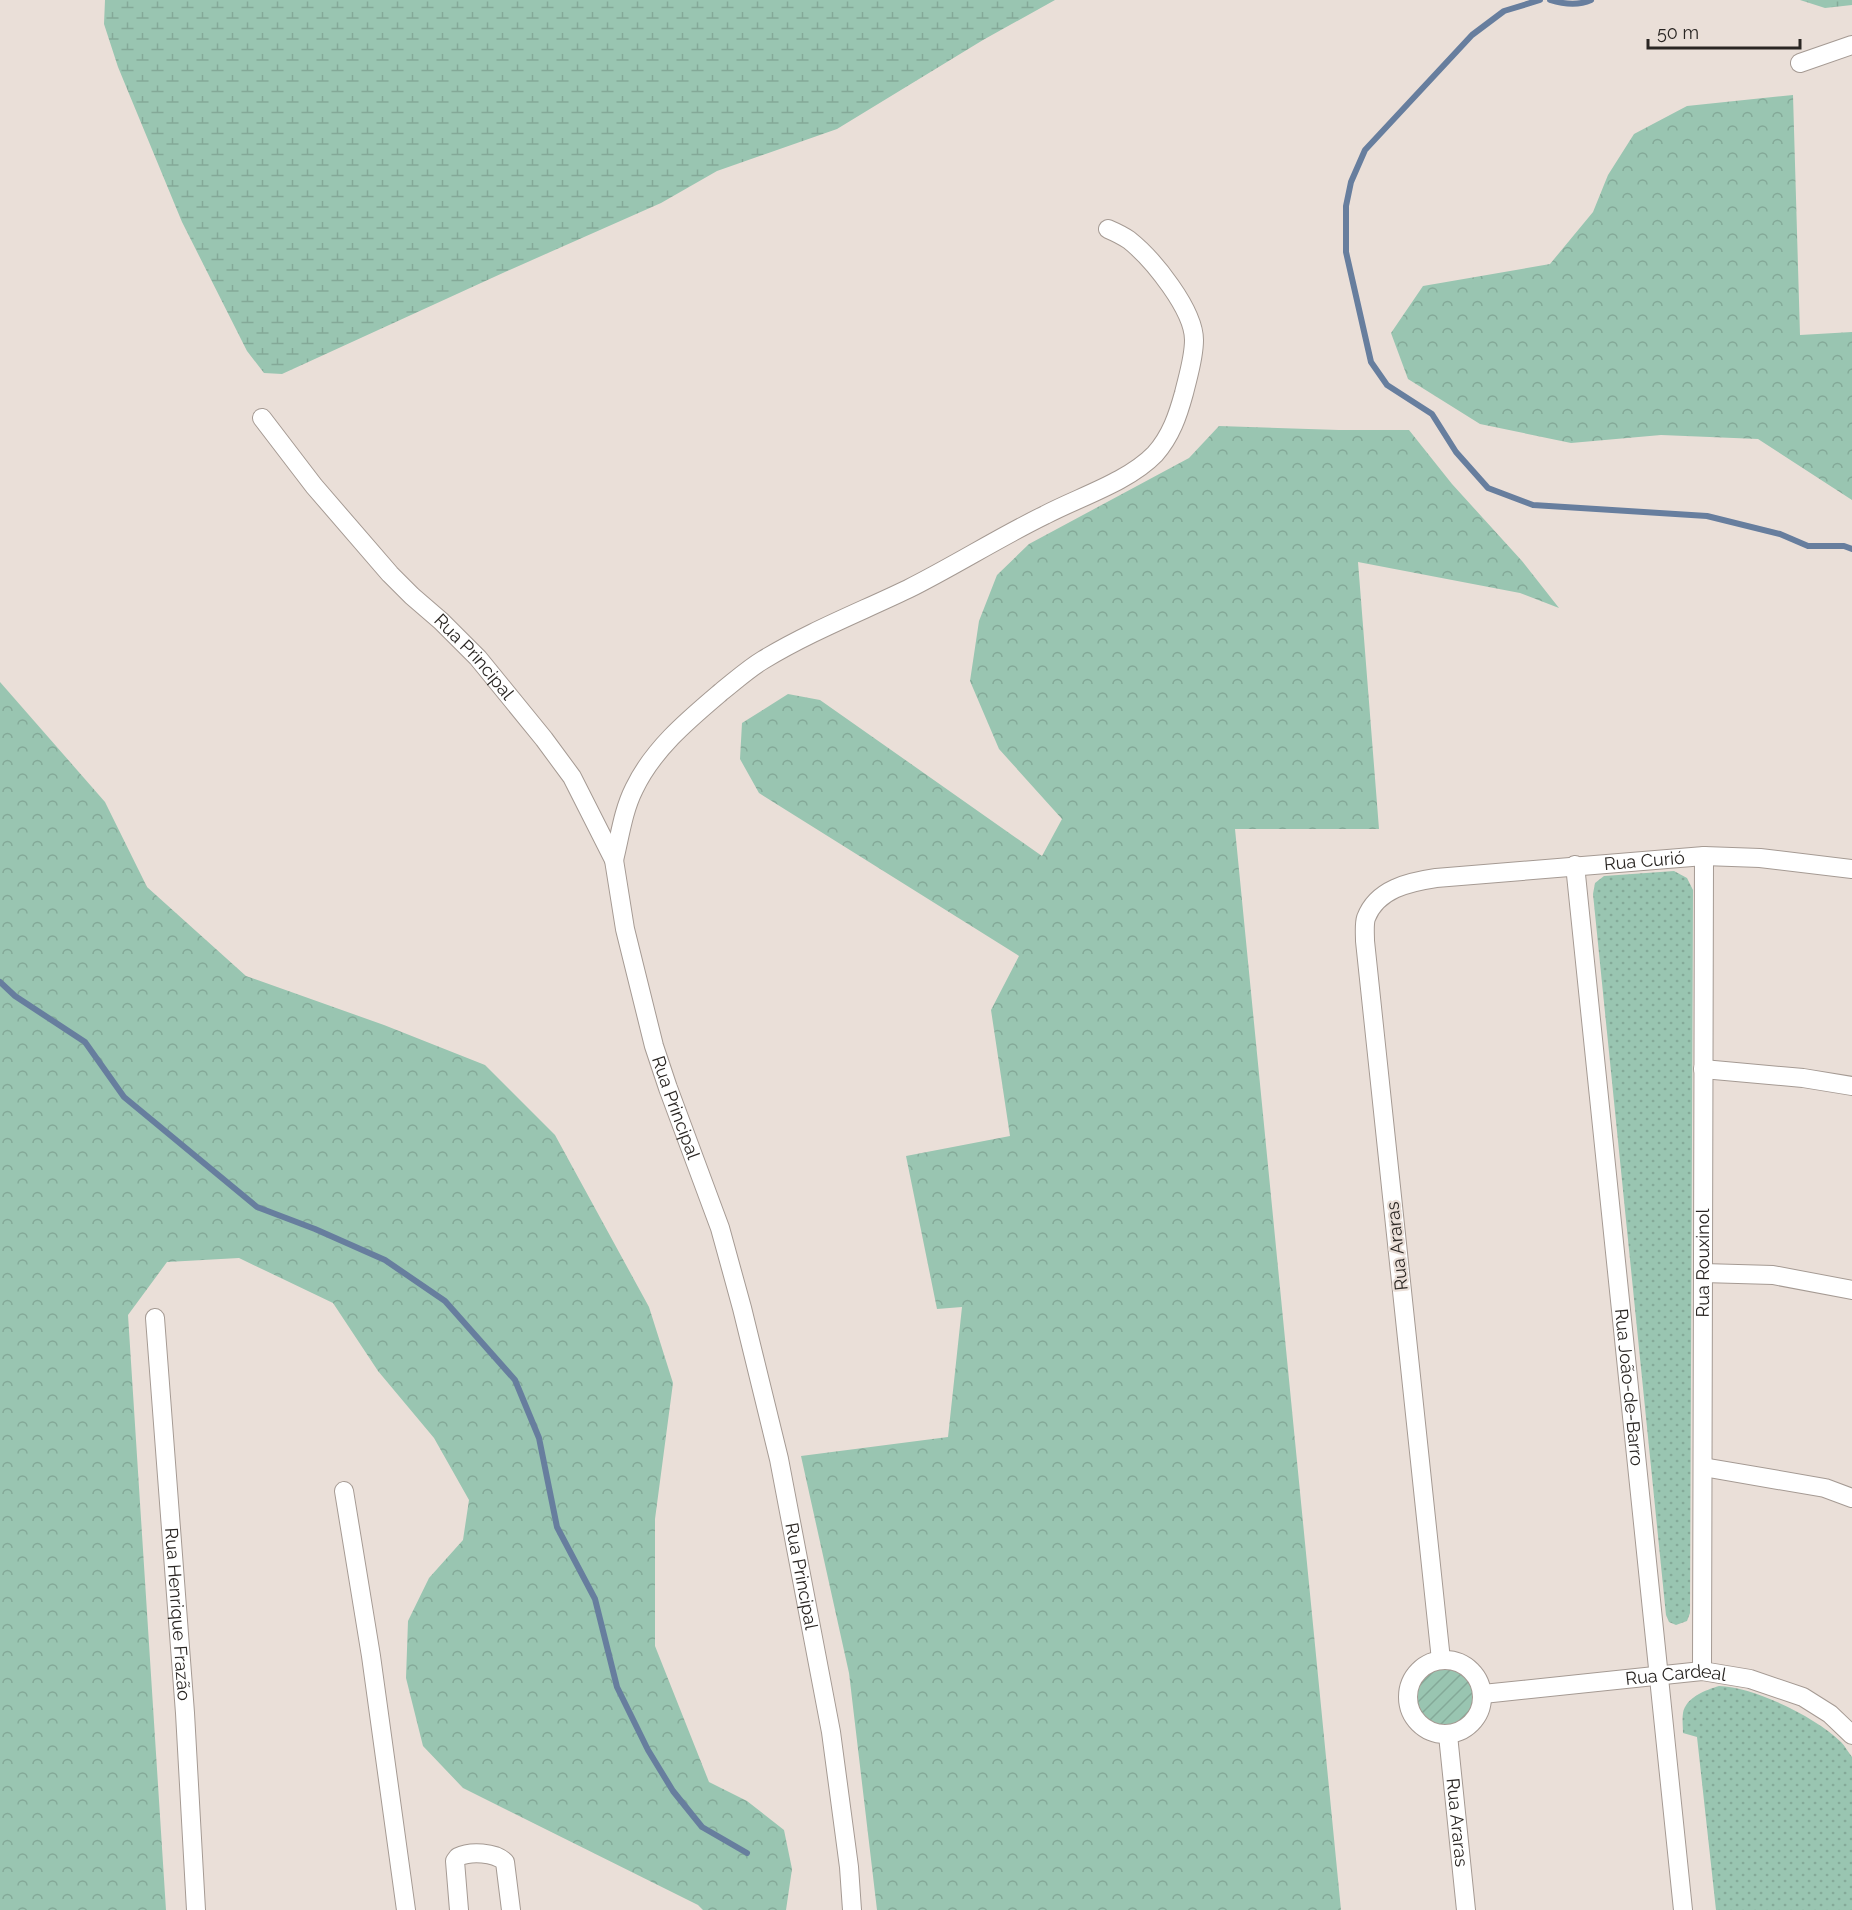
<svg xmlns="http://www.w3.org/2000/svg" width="1852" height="1910" viewBox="0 0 1852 1910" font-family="Raleway,sans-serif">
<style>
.grass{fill:url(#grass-dots)}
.forest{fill:url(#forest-crowns)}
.wetland{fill:url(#wetland-marsh)}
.garden{fill:url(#garden-furrows)}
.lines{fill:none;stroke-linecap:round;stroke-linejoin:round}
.stream{stroke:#677e9e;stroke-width:6}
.street-casing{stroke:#a59a93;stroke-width:20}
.street{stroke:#fff;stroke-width:18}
.labels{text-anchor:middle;stroke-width:4.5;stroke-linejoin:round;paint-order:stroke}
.street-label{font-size:18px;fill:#2a2623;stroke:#eadfd8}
</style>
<defs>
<pattern id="grass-dots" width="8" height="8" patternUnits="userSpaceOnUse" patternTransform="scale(1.5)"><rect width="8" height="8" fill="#99c5b1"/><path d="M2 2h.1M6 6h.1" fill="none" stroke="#84a998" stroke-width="1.8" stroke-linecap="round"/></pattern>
<pattern id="forest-crowns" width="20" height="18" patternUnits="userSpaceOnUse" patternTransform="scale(1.5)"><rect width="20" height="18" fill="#99c5b1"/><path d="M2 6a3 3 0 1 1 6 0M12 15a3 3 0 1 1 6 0" fill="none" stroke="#84a998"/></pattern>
<pattern id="wetland-marsh" width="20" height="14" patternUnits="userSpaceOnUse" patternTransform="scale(1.5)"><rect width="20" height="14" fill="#99c5b1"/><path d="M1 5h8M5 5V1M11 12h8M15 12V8" fill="none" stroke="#84a998"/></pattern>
<pattern id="garden-furrows" width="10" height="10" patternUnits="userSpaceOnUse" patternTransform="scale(1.5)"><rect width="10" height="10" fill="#99c5b1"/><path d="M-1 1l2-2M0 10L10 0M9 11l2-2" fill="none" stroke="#84a998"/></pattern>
</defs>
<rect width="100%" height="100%" fill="#eadfd8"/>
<path class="grass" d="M1674,871l13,7 6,12 -3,723 -3,8 -11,4 -7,-3 -3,-7 -73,-721 2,-11 9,-7z
M1719,1686c35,1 97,31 122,56 4,4 7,10 11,15v153h-136l-19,-173 -14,-4c0,-6 -1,-14 0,-20 3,-16 23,-23 36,-27z"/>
<path class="forest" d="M1793,95l7,240 52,-3v168l-94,-61 -97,-4 -90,8 -91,-19 -72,-45 -17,-46 32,-47 127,-22 43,-52 15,-37 26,-41 53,-28z
M1219,426l120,4h70l43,54 70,77 37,47 -39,-15 -162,-31 21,267h-144l106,1081h-464l-28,-237 -48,-217 147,-19 14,-130 -25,2 -31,-153 104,-20 -19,-126 28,-54 -260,-163 -19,-34 2,-36 46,-29 32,6 222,156 20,-37 -63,-70 -29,-68 9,-60 18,-46 32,-31 160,-86z
M0,682l105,120 42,85 99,89 138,49 101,40 70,70 94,172 24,76 -18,136v127l54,136 38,19 37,29 8,39 -6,41h-83l-5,-5 -235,-117 -40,-42 -17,-68 2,-57 21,-43 34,-38 6,-40 -35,-62 -56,-67 -45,-68 -94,-45 -72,4 -39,53 38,595h-166z"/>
<path class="wetland" d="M105,0h950l-72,40 -146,89 -120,42 -56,32 -156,69 -223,102 -18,-1 -17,-22 -65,-129 -64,-155 -14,-43z
M1800,0h52v5l-27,3z"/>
<path class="garden" d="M1415 1697a30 30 0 1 1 60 0a30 30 0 1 1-60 0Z"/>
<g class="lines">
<path class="stream" d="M1540,0l-36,11 -32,24 -107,115 -14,32 -5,24v46l25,110 16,23 45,29 24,38 32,36 45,17 174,11 73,18 28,12h36l8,3
M1550,0c13,4 28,6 41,0
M0,982l15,14 70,46 39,55 133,110 58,22 70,31 60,41 70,79 24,58 18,89 38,72 22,88 31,63 25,41 29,36 45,26"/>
<defs>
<g id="street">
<path d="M1800,63l52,-18"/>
<path id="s1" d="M262,418l52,68 76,88 22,22 29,25 37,37 66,81 28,38 42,83 11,69 29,117 14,42 52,140 22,80 37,151 52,273 18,135 3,43"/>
<path d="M614,860c6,-24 9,-49 20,-71 19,-40 54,-69 87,-97 14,-11 27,-23 42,-32 46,-28 97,-48 145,-71 46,-23 90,-51 137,-74 34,-18 83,-33 110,-61 16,-18 23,-39 29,-61 4,-17 10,-35 10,-53 0,-30 -41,-81 -65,-100 -6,-4 -14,-8 -21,-11"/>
<path id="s2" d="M1575,865l108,1045"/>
<path d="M1703,1069l100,9 49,8"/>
<path d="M1703,1273l70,2 79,15"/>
<path id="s3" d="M155,1318l30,395 11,197"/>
<path d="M1703,1467l122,21 27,10"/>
<path d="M344,1491l27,165 35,254"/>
<circle cx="1445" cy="1697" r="37"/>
<path id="s4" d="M1441,1660l-76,-719c0,-7 -1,-17 1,-23 11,-29 43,-36 70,-40l268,-22 56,2 92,11"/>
<path id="s5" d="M1702,1671l2,-815"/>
<path id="s6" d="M1483,1694l219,-23 48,8 53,18 27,17 22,21"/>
<path id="s7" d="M1448,1735l18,175"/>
<path d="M459,1910l-4,-49 3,-4c12,-6 37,-5 47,5l6,48"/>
</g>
</defs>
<use href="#street" class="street-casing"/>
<use href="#street" class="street"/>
</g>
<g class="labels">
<g class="street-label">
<text dy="6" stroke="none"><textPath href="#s1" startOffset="320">Rua Principal</textPath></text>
<text dy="6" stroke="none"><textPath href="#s4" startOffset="1040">Rua Curió</textPath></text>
<text dy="6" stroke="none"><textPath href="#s1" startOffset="824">Rua Principal</textPath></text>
<text transform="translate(1397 1246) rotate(-96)" y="6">Rua Araras</text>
<text dy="6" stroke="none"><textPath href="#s5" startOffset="408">Rua Rouxinol</textPath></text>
<text dy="6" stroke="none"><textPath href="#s2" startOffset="525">Rua João-de-Barro</textPath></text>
<text dy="6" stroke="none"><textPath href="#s1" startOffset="1310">Rua Principal</textPath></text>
<text dy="6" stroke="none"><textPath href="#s3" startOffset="297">Rua Henrique Frazão</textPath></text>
<text dy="6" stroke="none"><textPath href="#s6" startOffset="194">Rua Cardeal</textPath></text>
<text dy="6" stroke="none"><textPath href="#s7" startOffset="88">Rua Araras</textPath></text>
</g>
</g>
<path d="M1648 39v9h152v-9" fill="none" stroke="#2a2623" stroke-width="3"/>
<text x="1657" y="39" font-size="18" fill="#2a2623" stroke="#eadfd8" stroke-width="4.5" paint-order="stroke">50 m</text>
</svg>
